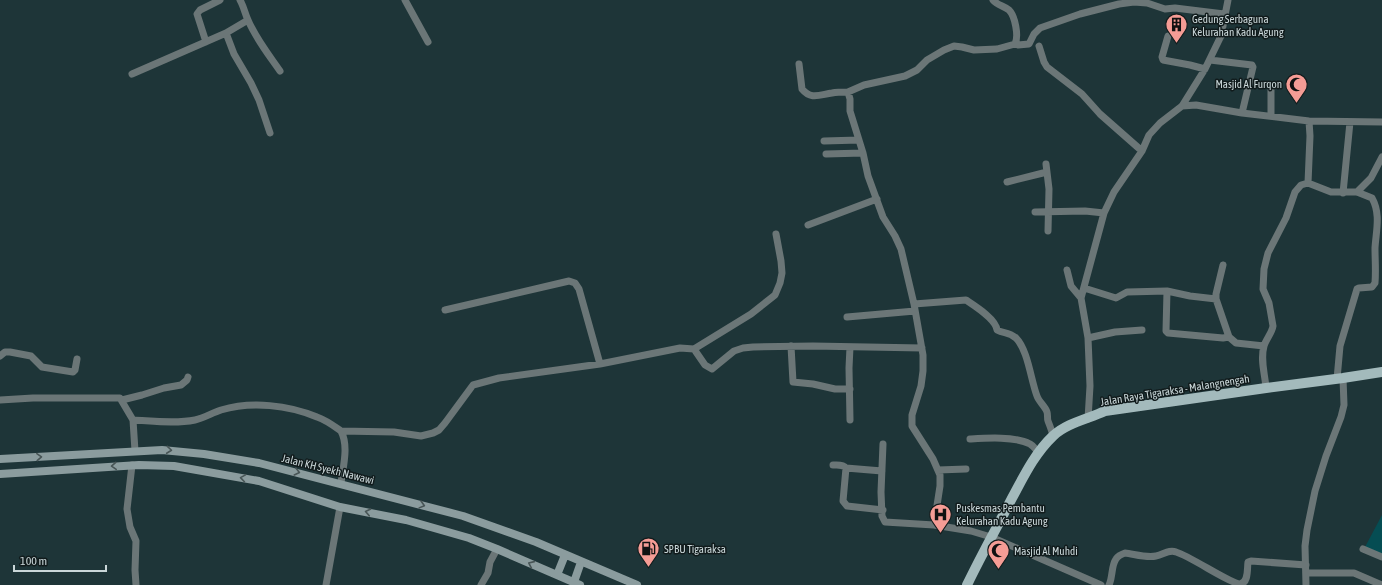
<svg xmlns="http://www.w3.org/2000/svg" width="1382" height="585" viewBox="0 0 1382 585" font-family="'Asap Condensed',sans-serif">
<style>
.green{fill:#054d53}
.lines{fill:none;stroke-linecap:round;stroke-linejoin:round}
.minor{stroke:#6b7677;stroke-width:7}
.secondary{stroke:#8b9c9e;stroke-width:8}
.primary{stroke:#a3babc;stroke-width:10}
.oneway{stroke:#485556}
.labels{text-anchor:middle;stroke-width:3;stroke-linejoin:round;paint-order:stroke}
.poi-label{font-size:11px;fill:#cad7d9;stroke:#111b1c;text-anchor:start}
.street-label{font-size:11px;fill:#cad7d9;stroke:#111b1c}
</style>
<rect width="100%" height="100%" fill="#1e3538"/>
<path class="green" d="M1382,515v40l-17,-8z"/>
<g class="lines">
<path class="minor" d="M240,0c4,7 5,14 8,20 8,19 21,35 32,51
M405,0l23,42
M226,33l22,-13
M1168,36l-6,21 1,3 27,5 15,4
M206,42l-9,-28 3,-4 20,-10
M1015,44l3,1 11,-1 5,-10 6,-6 40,-14 39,-10 15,-2 13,1 18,6 10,-1 49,6
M1039,46l5,16 3,5 35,27 18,20 42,37
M1210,60l42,5 1,2 -11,46
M799,64l3,25c9,11 17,6 30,4 5,-1 11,-1 16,-1l2,7v12l13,42 5,23 15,41 12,19 6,13 13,55 9,51v16l-2,15 -9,29v11l21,33 7,16v11l-6,39
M132,74l94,-41 8,21 17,29 8,17 11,33
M1271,90v26
M848,92l16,-7 41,-9 12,-6 10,-10 17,-10 10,-4 8,1 12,3 23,-1 18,-5c4,-8 0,-28 -6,-34 -5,-4 -12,-5 -16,-10
M1182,106l14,-1 46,8 67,8 73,1
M824,141l35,-1
M826,154l37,-1
M1046,164l3,25 -1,42
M1007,182l40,-10
M1308,183l23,9h26l15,6c9,16 4,33 3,50 0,12 1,23 0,35l-3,4 -13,1 -2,1 -17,57 -3,33
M1357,192l14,-14 11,-21
M1343,193l7,-71
M1035,212l50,-1 19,2
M808,225l69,-26
M1223,265l-7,29v5l13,38
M1067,270l4,16 10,12
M1084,288l32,10 11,-6 40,-1 23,5 26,3
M1167,291l-1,40 2,2 55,5 6,-1 7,6 28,3
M914,304l52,-4c9,6 30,19 31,30 7,4 11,1 19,8 12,12 15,43 21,58 2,6 8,10 10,16 1,3 0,6 1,9 2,5 4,10 5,15
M445,310l124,-29 6,2 4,6 21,75
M847,317l68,-6
M1088,338l27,-6 27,-2
M791,346l2,36 20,2 22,5h15
M850,347l-1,21 1,52
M694,349l57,-35 24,-19 5,-12 2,-10 -1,-12 -5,-27
M0,356l5,-4h5l21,4 11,11 31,5 2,-2 2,-11
M1266,388c-1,-14 -6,-28 -2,-42 2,-7 8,-13 9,-20l-4,-23 -6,-14 1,-20 4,-16 18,-35 9,-26 6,-7 7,-2 2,-47 -1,-15
M0,400l33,-2h87l13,22 2,31
M122,400l20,-5 22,-7 17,-3 6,-5 1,-3
M1088,419l2,-33 -2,-48 -7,-40 23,-85 10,-21 28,-41 7,-16 11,-12 22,-17 23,-37 16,-33 7,-36
M133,420c20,1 42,4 62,0 9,-2 17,-7 26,-10 31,-9 67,-5 96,7 9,3 17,9 24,14 8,15 2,36 0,52
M341,431l53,1 27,4 12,-3 6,-3 6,-7 28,-38 26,-7 101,-14 80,-16 14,1 11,16 7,4 22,-18 9,-3 10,-1 60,-1 109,2
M970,439c16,-1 45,-3 60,5 4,2 6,6 9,9
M883,444l-2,48 1,24 3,6 49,3 37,6 20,6 110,48
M132,465l-5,44 3,18 6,14 -1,29 1,15
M833,465c4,0 10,-1 13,3l36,3
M846,468l-3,33 4,5 36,4
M938,470l28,-1
M1363,549l19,8
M1306,573h48l28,12
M326,585l14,-78
M481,585l7,-12 2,-11 7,-13
M1109,585c4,-8 2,-19 7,-26 2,-3 6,-5 9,-6 9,1 21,5 31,3 7,-1 13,-7 20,-4 14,4 55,32 64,32 9,-1 7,-16 8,-22l3,-1 55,4
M1306,585l-1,-39 2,-16 8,-39 11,-35 15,-39 3,-12 -1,-27"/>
<path class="secondary" d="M0,459l162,-9 42,4 55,9 204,53 73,26 101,43
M0,474l139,-9 35,1 85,15 81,26 66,13 63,18 28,11 83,36
M557,575l8,-20
M574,582l7,-20"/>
<path class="primary" d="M967,585c14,-29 29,-56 44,-85 12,-22 23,-46 42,-64 14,-13 35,-17 52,-25l161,-23 77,-10 39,-6"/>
</g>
<defs><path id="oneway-chevron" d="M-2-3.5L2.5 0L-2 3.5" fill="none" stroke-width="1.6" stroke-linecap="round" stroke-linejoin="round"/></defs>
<g class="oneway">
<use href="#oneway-chevron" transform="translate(169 450) rotate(6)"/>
<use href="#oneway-chevron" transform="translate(39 457) rotate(-3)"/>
<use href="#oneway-chevron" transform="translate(114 466) rotate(176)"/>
<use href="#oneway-chevron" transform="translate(297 472) rotate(14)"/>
<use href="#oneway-chevron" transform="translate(243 478) rotate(-171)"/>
<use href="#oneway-chevron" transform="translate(422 505) rotate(15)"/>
<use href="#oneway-chevron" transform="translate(368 512) rotate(-168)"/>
<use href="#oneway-chevron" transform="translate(531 564) rotate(-156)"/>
</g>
<defs>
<symbol id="building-pin" viewBox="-11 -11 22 30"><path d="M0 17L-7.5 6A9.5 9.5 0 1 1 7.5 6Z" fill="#f59c95" stroke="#111b1c"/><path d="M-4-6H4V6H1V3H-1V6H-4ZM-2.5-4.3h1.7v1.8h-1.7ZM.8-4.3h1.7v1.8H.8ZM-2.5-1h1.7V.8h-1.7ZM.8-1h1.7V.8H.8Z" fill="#111"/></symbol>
<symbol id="mosque-pin" viewBox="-11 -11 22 30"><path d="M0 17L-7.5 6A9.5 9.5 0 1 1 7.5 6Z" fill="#f59c95" stroke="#111b1c"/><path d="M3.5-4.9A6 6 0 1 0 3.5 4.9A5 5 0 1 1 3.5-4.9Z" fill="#111"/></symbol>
<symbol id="hospital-pin" viewBox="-11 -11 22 30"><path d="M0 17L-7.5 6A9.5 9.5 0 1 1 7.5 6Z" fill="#f59c95" stroke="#111b1c"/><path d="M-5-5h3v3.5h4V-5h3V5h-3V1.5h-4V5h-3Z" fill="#111"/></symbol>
<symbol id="fuel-pin" viewBox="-11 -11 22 30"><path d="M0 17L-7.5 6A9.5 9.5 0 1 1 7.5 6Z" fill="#f59c95" stroke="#111b1c"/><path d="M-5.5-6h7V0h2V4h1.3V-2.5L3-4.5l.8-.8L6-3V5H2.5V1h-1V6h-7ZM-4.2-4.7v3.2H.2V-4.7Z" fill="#111"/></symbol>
</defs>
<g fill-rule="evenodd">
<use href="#building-pin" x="1164" y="12" width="25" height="34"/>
<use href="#mosque-pin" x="1284" y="72" width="25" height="34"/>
<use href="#hospital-pin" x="928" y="502" width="25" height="34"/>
<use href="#fuel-pin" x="636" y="536" width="25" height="34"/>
<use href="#mosque-pin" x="986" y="538" width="25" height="34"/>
</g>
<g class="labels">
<g class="poi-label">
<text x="1192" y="23">Gedung Serbaguna<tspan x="1192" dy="13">Kelurahan Kadu Agung</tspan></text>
<text x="1282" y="88" text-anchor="end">Masjid Al Furqon</text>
<text x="956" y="512">Puskesmas Pembantu<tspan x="956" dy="13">Kelurahan Kadu Agung</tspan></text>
<text x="664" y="553">SPBU Tigaraksa</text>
<text x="1014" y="555">Masjid Al Muhdi</text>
</g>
<g class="street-label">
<text transform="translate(1175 390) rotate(-9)" y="4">Jalan Raya Tigaraksa - Malangnengah</text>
<text transform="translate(328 469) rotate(14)" y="4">Jalan KH Syekh Nawawi</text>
</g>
</g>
<path d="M14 565v6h92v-6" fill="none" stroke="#cad7d9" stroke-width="2"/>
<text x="20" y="565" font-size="12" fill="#cad7d9" stroke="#111b1c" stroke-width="3" paint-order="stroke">100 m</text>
</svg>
